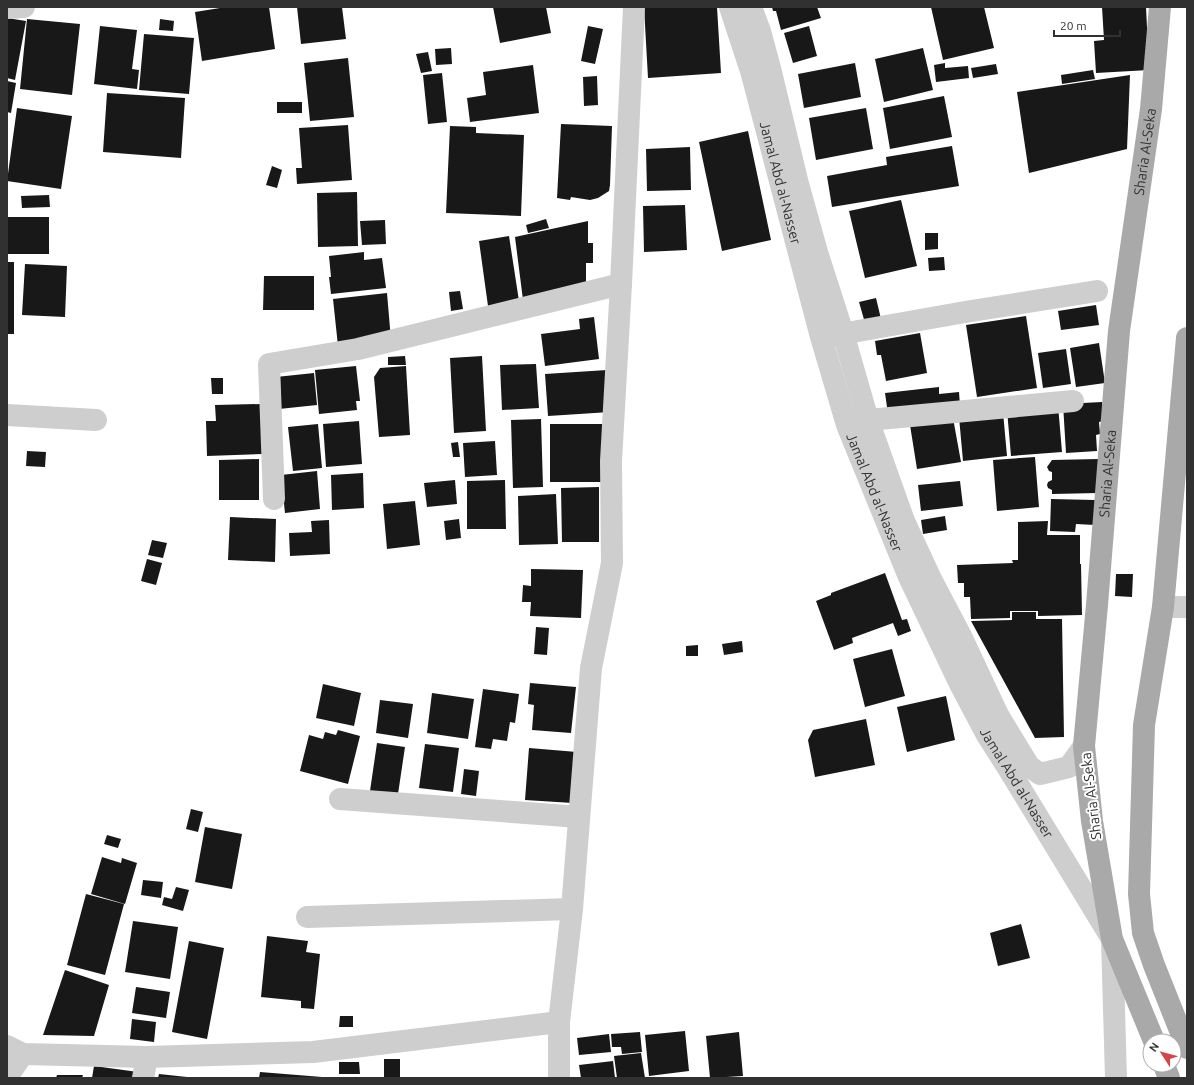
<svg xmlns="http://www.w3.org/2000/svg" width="1194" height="1085" viewBox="0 0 1194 1085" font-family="Ubuntu,sans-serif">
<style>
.building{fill:#181818}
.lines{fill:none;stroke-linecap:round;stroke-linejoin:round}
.minor{stroke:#cecece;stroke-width:22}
.major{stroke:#a9a9a9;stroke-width:22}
.labels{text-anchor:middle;stroke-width:4;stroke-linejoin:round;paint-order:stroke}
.street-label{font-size:14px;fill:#313131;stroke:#fff}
</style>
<rect width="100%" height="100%" fill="#fff"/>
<path class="building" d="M226,7h43l6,42 -73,12 -7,-49z
M297,7h45l4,32 -45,5z
M493,7h53l5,26 -51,10z
M644,7h73l4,66 -73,5z
M772,7h45l4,11 -40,12 -5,-19h-3z
M931,7h53l10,41 -51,12z
M1102,7h44l3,63 -53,3 -2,-32 10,-1z
M7,18l19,3 -11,59 -8,-2z
M27,19l53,5 -8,71 -52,-6z
M160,19l14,2 -1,10 -14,-1z
M100,26l37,4 -5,39 7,1 -2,19 -43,-5z
M588,26l15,3 -8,35 -14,-3z
M809,26l8,30 -24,7 -9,-30z
M144,34l50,4 -5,56 -50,-4z
M451,48l1,16 -16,1 -1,-16z
M923,48l10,42 -49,12 -9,-43z
M428,52l4,19 -11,2 -5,-19z
M348,58l6,59 -44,4 -6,-58z
M855,63l6,34 -57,11 -6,-34z
M945,63v5l23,-2 1,12 -33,4 -2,-17z
M996,64l2,10 -25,4 -2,-10z
M533,65l6,48 -69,9 -3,-24 19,-3 -3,-23z
M1093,70l2,9 -33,5 -1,-9z
M442,73l5,49 -19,2 -5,-49z
M1130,75l-3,74 -98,24 -12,-81z
M597,76l1,29 -14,1 -1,-29z
M7,81l9,2 -5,30 -4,-1z
M107,93l78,5 -4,60 -78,-6z
M944,96l8,41 -62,12 -7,-41z
M277,102h25v11h-25z
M17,108l55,8 -11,73 -54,-8z
M866,108l7,41 -57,11 -7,-42z
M561,124l51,2 -2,59 -1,6 -11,7 -8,2 -19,-3 -1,3 -13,-2z
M348,125l4,55 -55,4 -1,-16h6l-3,-40z
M450,126l26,1v6l48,2 -3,81 -75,-3z
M748,131l23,109 -49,11 -23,-109z
M952,146l7,40 -127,21 -5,-31 60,-11 -1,-8z
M690,147l1,43 -44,1 -1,-42z
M272,166l10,4 -5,18 -11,-3z
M357,192l1,54 -40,1 -1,-54z
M49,195l1,12 -28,1 -1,-12z
M901,200l16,66 -52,12 -16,-67z
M685,205l2,45 -43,2 -1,-46z
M7,217h42v37h-42z
M546,219l3,9 -21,5 -2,-8z
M385,220l1,24 -24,1 -2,-24z
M588,221v22h5v20h-7v20l-63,17 -8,-63z
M925,233h13v16l-13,1z
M509,236l10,65 -31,5 -9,-65z
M364,252v8l18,-2 4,30 -55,6 -2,-17h2l-2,-21z
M944,257l1,13 -16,1 -1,-13z
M7,262h7v72h-7z
M25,264l42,2 -2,51 -43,-2z
M264,276h50v34h-51z
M460,291l3,18 -12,2 -2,-19z
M387,293l4,47 -53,6 -5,-47z
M876,298l5,21 -16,4 -6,-21z
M1096,305l3,20 -38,5 -3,-19z
M1026,316l11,72 -60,9 -11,-72z
M594,317l5,42 -54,7 -4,-32 39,-5 -1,-10z
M920,333l7,40 -41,8 -5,-26h-4l-2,-14z
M1099,343l6,40 -29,4 -6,-39z
M1066,349l5,35 -28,4 -5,-35z
M405,356l1,9h-18v-8z
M482,356l4,75 -32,2 -4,-75z
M536,364l3,44 -37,2 -2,-45z
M356,366l4,35h-4l1,9 -38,4 -4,-44z
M406,366l4,69 -31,2 -5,-60 6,-9z
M607,370l3,42 -62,4 -3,-42z
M314,373l3,32 -38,4 -3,-32z
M211,378h12v16h-11z
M939,387v7l20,-2 1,14 -72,8 -3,-21z
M1102,402l1,19 -4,1 1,12 -4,1 1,16 -31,2 -3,-49z
M261,404l2,50 -56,2 -1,-35h10l-1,-16z
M1058,405l4,47 -51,4 -4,-46z
M1003,412l4,44 -44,5 -4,-44z
M953,418l8,44 -44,7 -7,-44z
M541,419l2,68 -30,1 -2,-68z
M359,421l3,43 -36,3 -3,-43z
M318,424l4,44 -29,3 -5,-44z
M550,424h52v58h-52z
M495,441l2,34 -32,2 -2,-34z
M458,442l2,15h-7l-2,-14z
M27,451l19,1 -1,15 -19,-1z
M1035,457l4,50 -42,4 -4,-51z
M259,459v41h-40v-40z
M1098,459v34l-46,1v-4l-4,-2 -1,-3 1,-3 4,-2v-8l-3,-1 -2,-4 5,-7z
M317,471l3,38 -35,4 -4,-38z
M363,473l1,35 -32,2 -1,-35z
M455,480l2,24 -30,3 -3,-24z
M505,480l1,49h-39v-48z
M960,481l3,25 -42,5 -3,-26z
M599,487v55h-37l-1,-54z
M556,494l2,50 -39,1 -1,-49z
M1051,499l44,1v25l-19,-1 -1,8 -25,-1z
M415,501l5,44 -33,4 -4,-45z
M945,516l2,14 -24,4 -2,-14z
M230,517l46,2 -1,43 -47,-2z
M459,519l2,19 -15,2 -2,-19z
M329,520l1,34 -40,2 -1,-23 23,-1 -1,-11z
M1048,521l-1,14h33v29h1l1,51 -44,1v-5h-28v7l-39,1 -1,-22h-6v-14h-6l-1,-18 56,-2 -1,-3h6v-38z
M152,540l15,3 -4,15 -15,-3z
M147,559l15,4 -6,22 -15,-4z
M531,569l52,1 -2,48 -51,-2 1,-14h-9l1,-17 8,1z
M885,573l17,47 5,-1 4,12 -13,5 -5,-13 -41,15 1,5 -19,7 -18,-49 15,-6v-2z
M1116,574h17l-1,23 -17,-1z
M1012,612h24v7h26l2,118 -29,1 -64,-117 41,-1z
M536,627l13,1 -2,27 -13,-1z
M742,641l1,11 -19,3 -2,-11z
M698,645v11h-12v-10z
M892,649l13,47 -40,11 -12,-48z
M530,683l46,4 -5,46 -39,-3 2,-25 -6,-1z
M323,684l38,9 -7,33 -38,-8z
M483,689l36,5 -4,29 -5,-1 -3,19 -14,-2 -2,10 -16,-2z
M432,693l42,6 -6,40 -41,-6z
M946,696l9,44 -48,12 -10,-45z
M380,700l33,4 -5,34 -32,-5z
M866,719l9,46 -60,12 -7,-37 5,-10z
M338,730l22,6 -12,48 -48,-13 9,-36 14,4 2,-7 11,3z
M377,743l28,4 -7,47 -28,-3z
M425,744l34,4 -6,44 -34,-4z
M529,748l48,4 -4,51 -48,-3z
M464,769l15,2 -3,25 -15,-2z
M191,809l12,3 -5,20 -12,-3z
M205,827l37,7 -10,55 -37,-7z
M107,835l14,4 -3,9 -14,-4z
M102,857l19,6 1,-5 15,5 -12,41 -34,-10z
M143,880l20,2 -2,16 -20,-3z
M176,887l13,3 -6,21 -21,-6 2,-8 8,2z
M86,894l38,10 -19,71 -38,-10z
M133,921l45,6 -8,52 -45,-7z
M1021,924l9,34 -32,8 -8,-33z
M267,936l41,5 -2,11 14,2 -6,55 -13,-1v-7l-40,-4z
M189,941l35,7 -17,91 -35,-7z
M65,970l44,15 -15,51 -51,-1z
M136,987l34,5 -4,26 -34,-5z
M340,1016h13v11h-14z
M132,1019l24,3 -2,20 -24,-3z
M685,1031l4,40 -40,5 -4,-41z
M640,1032l2,20 -20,2 -1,-7h-9l-1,-13z
M739,1032l4,44 -33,2 -4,-42z
M609,1034l2,18 -32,3 -2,-17z
M641,1053l4,25h-28l-3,-22z
M384,1059h16v19h-16z
M613,1061l2,17h-34l-2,-13z
M339,1062h20l1,12h-21z
M94,1066l44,6 -1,6h-45z
M260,1072l62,5v1h-63z
M159,1074l28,3v1h-29z
M57,1075h26l-1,3h-26z"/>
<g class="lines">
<g class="minor">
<path id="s1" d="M730,7l21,64 70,266 26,88 62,152 51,107 27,51 21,33 104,171 4,139"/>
<path d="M751,7l9,24 10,37 28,116 19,68 26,81 25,87 36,101 26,56 30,57 38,81 31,51 11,8 29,-7 15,-21"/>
<path d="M7,8l17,-1"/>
<path d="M830,336l135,-24 132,-21"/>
<path d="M7,415l89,5"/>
<path d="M854,423l14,-3 205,-19"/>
<path d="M274,499l-5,-135 89,-15 263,-65"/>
<path d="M1163,607h24"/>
<path d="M340,799l239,18"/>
<path d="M307,917l265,-8"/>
<path d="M7,1046l16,8 124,3 166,-5 246,-30"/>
<path d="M7,1077l16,-23"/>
<path d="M143,1078l4,-21"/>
<path d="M559,1078v-56l13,-113 19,-241 21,-105 -1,-102 10,-177 13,-277"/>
</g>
<g class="major">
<path d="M1187,338l-24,269 -19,118 -5,169 4,39 11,32 33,83"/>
<path id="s2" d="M1154,1041l-42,-102 -20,-118 -8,-75 13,-141 22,-274 32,-222 9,-102"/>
<path d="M1164,1065l5,13"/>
</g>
</g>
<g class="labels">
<g class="street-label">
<text dy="5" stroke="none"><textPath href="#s2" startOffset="903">Sharia Al-Seka</textPath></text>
<text dy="5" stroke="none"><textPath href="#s1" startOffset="183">Jamal Abd al-Nasser</textPath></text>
<text dy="5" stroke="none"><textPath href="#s2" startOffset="579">Sharia Al-Seka</textPath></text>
<text dy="5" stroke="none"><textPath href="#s1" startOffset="507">Jamal Abd al-Nasser</textPath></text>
<text dy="5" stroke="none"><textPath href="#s1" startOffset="831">Jamal Abd al-Nasser</textPath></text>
<text transform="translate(1091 796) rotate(-97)" y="5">Sharia Al-Seka</text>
</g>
</g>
<rect width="1194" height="1085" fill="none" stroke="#313131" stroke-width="16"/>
<g transform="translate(1162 1053) rotate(306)"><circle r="19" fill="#ffffff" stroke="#adadad"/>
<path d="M0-3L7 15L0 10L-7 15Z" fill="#d54649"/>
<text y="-6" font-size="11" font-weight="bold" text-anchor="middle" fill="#313131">N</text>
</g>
<path d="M1054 30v6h66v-6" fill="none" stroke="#313131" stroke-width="2"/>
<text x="1060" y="30" font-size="12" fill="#313131" stroke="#ffffff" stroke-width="3" paint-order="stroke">20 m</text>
</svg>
